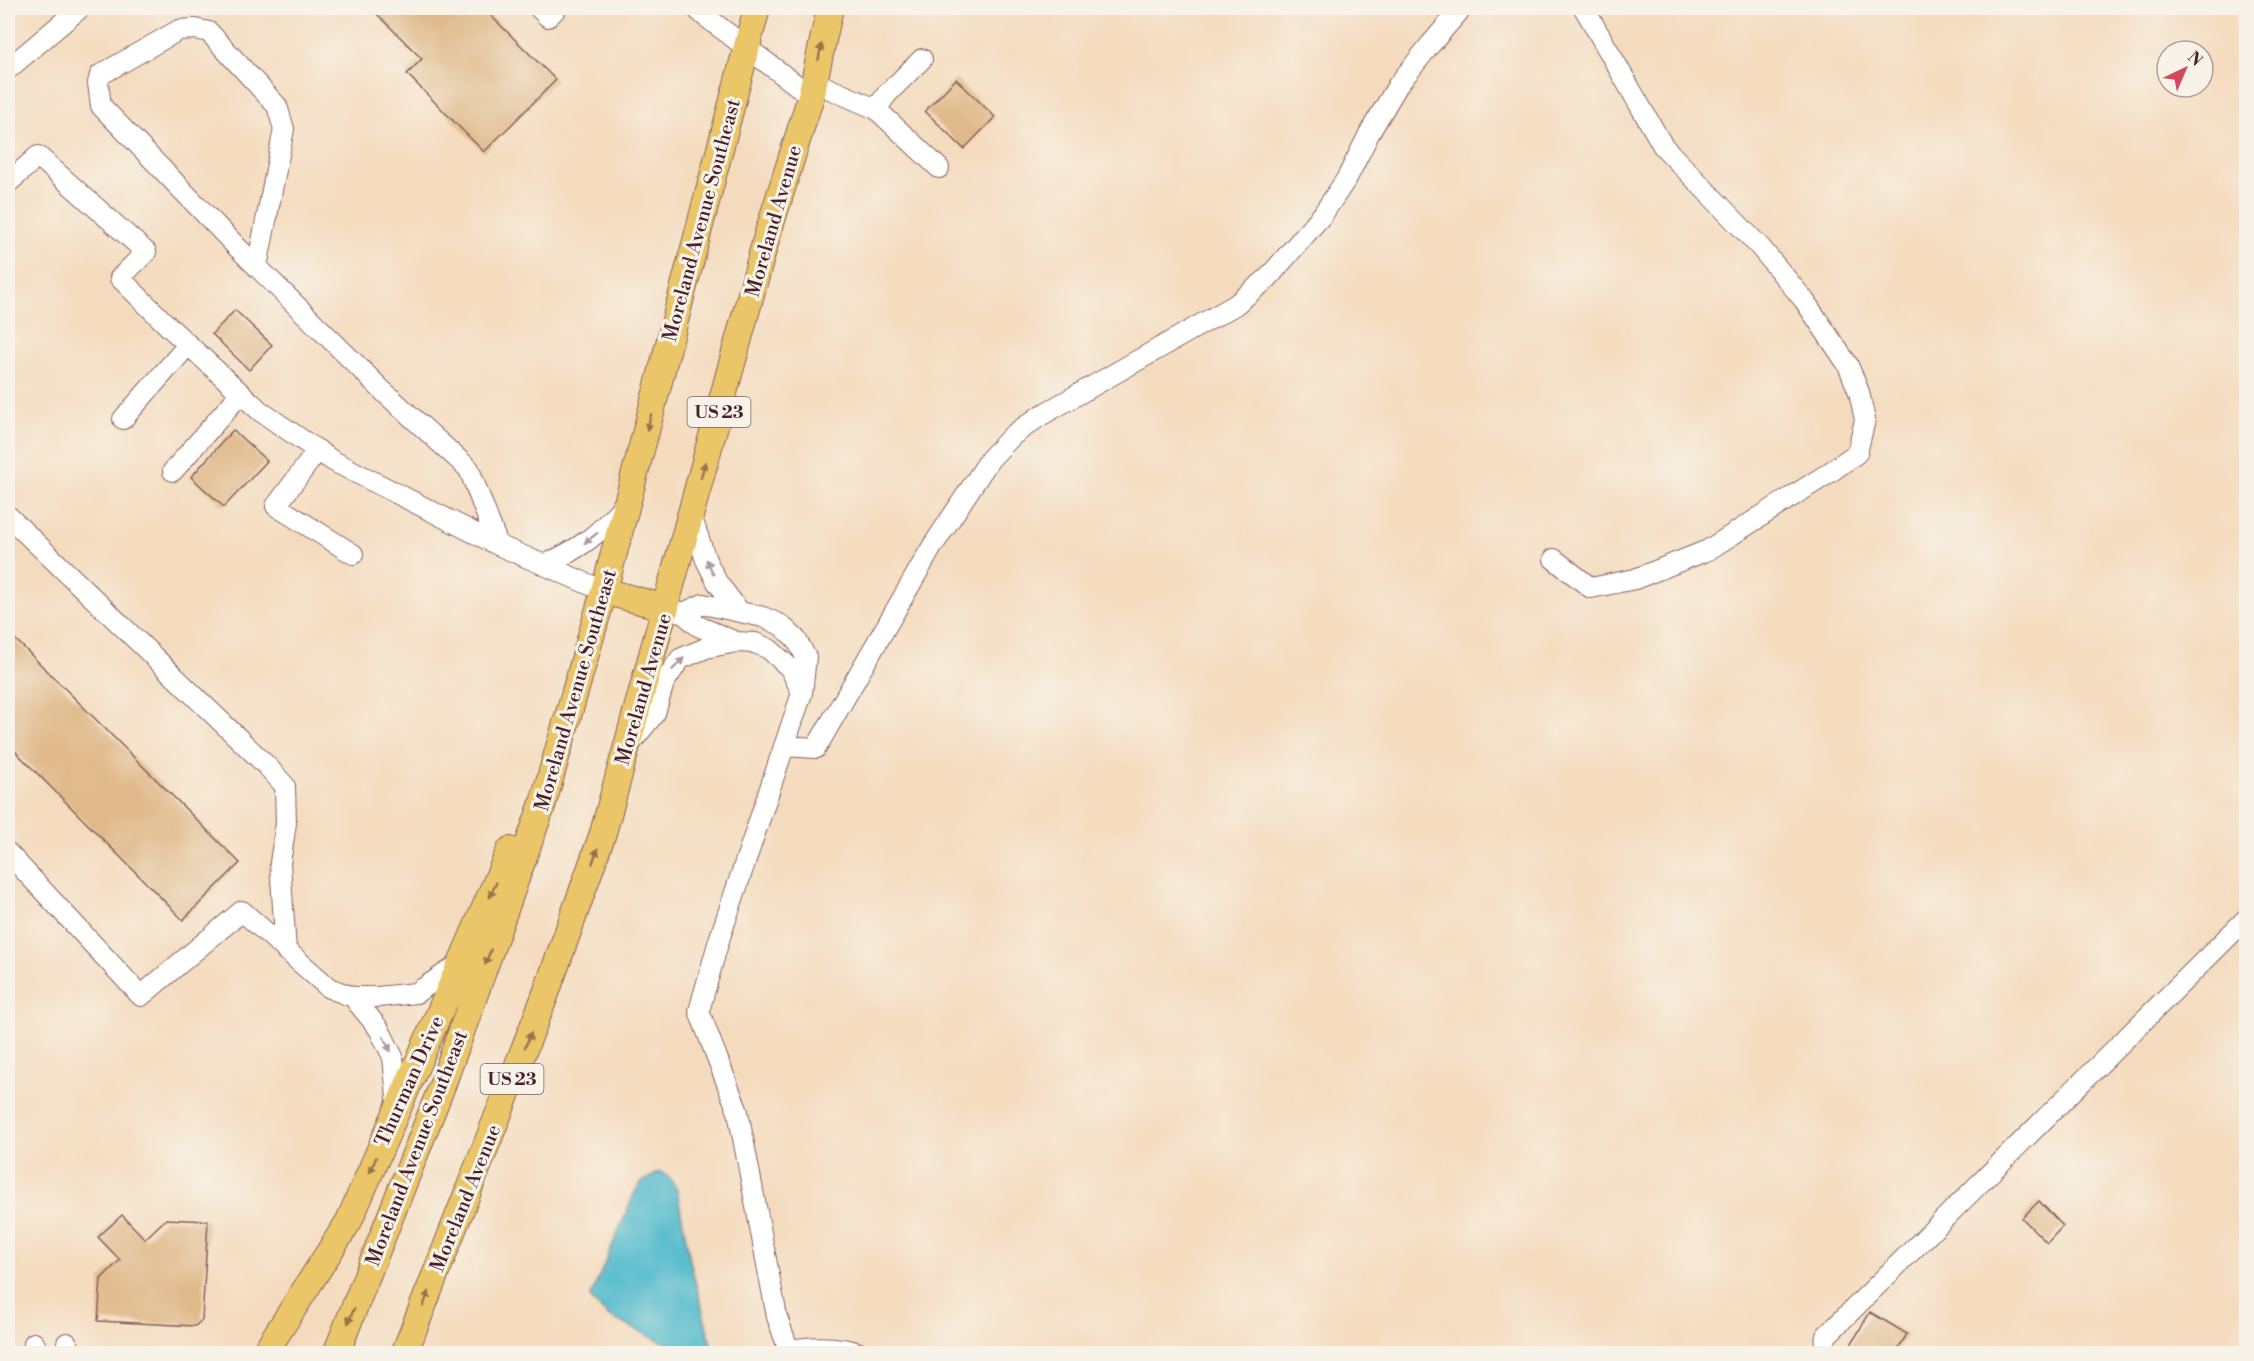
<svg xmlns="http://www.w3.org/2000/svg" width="2254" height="1361" viewBox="0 0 2254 1361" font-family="'Libre Bodoni',serif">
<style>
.water{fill:#4fb9cc;stroke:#4c6c7c;stroke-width:1.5}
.building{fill:#e0b98a}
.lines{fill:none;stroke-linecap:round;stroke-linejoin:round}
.minor-casing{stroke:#86615e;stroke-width:22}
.major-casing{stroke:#86615e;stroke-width:28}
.minor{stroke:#fff;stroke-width:20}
.major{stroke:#ebc669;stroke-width:26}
.oneway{fill:#9a724a}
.oneway2{fill:#ae9aa0}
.labels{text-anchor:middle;stroke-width:6;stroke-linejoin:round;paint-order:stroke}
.shield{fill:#f7f3e8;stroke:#7e5f64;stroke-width:1.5}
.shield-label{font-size:18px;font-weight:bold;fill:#4a1f2b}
.street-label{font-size:20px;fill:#4a1f2b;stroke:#f7f3e8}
</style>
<rect width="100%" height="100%" fill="#f7f3e8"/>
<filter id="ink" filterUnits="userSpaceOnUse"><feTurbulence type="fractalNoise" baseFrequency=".0167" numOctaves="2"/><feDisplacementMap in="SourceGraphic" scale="12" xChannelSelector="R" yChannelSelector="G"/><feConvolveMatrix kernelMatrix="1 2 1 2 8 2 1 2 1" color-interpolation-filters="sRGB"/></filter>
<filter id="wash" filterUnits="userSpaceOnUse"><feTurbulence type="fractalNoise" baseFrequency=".008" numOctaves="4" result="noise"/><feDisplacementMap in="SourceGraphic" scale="24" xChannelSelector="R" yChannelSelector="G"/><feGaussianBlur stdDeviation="1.35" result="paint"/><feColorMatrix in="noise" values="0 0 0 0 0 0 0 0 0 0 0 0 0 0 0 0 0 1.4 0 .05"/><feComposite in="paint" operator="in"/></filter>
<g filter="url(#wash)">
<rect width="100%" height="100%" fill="#f4dbbe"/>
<path class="water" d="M660,1172l8,4 9,14 13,71 21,83 -2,7 -5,2h-19l-77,-37 -18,-18 45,-106 8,-11z"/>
<g id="blocks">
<path class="building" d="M371,8h85l9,9 10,-9h8l73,72 -72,72 -77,-78 15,-15z
M956,79l39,38 -31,32 -39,-38z
M235,310l37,35 -23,25 -37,-36z
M233,430l34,31 -43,46 -33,-30z
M8,632l232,231 -57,57 -175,-176z
M2039,1201l24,25 -16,17 -25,-25z
M122,1215l23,24 21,-20 42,2 -6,99 -7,6 -97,-5 3,-42 19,-19 -22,-23z
M1870,1312l37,22 -11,19h-50z"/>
</g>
</g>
<g filter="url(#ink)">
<use href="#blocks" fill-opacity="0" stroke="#86615e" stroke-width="1.5"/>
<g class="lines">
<defs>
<path id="minor" d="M539,8l9,9 9,-9
M696,8l10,9 105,79
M8,69l72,-61
M814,82l62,27 63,59
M876,109l11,-15 35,-35
M8,183l30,-27 108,96 -26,26 47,47 93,86 73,50 165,84 106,46
M257,267l27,-138 -7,-23 -68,-74 -14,-3 -16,1 -79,45 -2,8 3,23 135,140 148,146 85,77 29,76
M123,419l65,-74
M318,450l-42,56 77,48
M173,471l68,-78
M691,515l15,45 11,22 23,30
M8,516l259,250 18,20 1,37 -6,40 6,88
M1554,559l37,29 44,-9 73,-29 121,-77 28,-20 8,-33 -6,-28 -11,-27 -44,-65 -44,-53 -97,-101 -79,-138
M544,565c37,-17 55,-30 81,-62
M666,608l17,5 15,13 38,16 19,1 14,6 21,19 12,25 -83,247 -20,71 39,101 39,205 13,37
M683,613l20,-9 60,13 18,8 15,14 10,18 -4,36
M630,744l25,-31 9,-30 16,-24 26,-11 30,-6
M784,746l32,2 116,-201 58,-88 23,-24 27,-19 195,-111 33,-27 55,-64 24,-36 23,-46 28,-47 32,-40 32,-37
M8,853l133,143 101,-85 87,77 24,9h25l38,-4 45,-30
M353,997l26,32 14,28 5,50
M34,1343l5,11
M67,1343l6,11
M788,1350c25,-4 51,-5 74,4
M1823,1354l3,-18 420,-417"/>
<path id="major" d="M604,591l62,17
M264,1354l85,-133 161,-371
M336,1354l106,-268 101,-283 61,-212 153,-583
M404,1354l141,-358 58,-163 164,-597 44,-140 19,-88"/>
</defs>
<use href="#minor" class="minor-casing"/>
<use href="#major" class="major-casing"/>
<use href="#minor" class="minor"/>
<use href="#major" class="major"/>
</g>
<defs><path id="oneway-solid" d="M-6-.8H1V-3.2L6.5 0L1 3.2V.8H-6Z" transform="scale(1.5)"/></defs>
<g class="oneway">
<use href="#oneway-solid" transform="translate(820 52) rotate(-78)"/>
<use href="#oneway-solid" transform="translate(649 422) rotate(105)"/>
<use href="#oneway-solid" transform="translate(703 470) rotate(-75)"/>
<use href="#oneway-solid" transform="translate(595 856) rotate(-71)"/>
<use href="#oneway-solid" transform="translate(493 890) rotate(114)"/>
<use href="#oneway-solid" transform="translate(488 957) rotate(110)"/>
<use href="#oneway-solid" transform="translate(528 1040) rotate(-68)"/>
<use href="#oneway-solid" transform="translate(373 1165) rotate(113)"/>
<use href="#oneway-solid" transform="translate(426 1299) rotate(-68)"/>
<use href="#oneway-solid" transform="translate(351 1316) rotate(112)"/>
</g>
<g class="oneway2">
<use href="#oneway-solid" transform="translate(591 538) rotate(141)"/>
<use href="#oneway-solid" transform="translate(710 567) rotate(-115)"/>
<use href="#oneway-solid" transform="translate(678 664) rotate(-46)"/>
<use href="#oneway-solid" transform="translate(387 1044) rotate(63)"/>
</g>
</g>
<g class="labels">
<g class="shield">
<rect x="687.5" y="397" width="63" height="30" rx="4.5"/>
<rect x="480.5" y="1064" width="63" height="30" rx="4.5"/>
</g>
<g class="shield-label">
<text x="719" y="418">US 23</text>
<text x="512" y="1085">US 23</text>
</g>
<g class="street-label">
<text transform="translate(701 220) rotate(-75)" y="7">Moreland Avenue Southeast</text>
<text transform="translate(773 221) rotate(-74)" y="7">Moreland Avenue</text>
<text transform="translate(643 689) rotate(-74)" y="7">Moreland Avenue</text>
<text transform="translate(575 690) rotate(-74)" y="7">Moreland Avenue Southeast</text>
<text transform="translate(409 1081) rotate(-66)" y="7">Thurman Drive</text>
<text transform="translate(416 1148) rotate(-69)" y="7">Moreland Avenue Southeast</text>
<text transform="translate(465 1198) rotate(-68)" y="7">Moreland Avenue</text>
</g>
</g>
<rect width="2254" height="1361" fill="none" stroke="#f7f3e8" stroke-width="30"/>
<g transform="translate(2185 69) rotate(44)"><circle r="28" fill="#f7f3e8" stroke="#b29e9c" stroke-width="1.5"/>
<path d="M0-4.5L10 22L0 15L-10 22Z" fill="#d1495b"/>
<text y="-9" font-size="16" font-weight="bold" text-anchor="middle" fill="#4a1f2b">N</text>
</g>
</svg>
